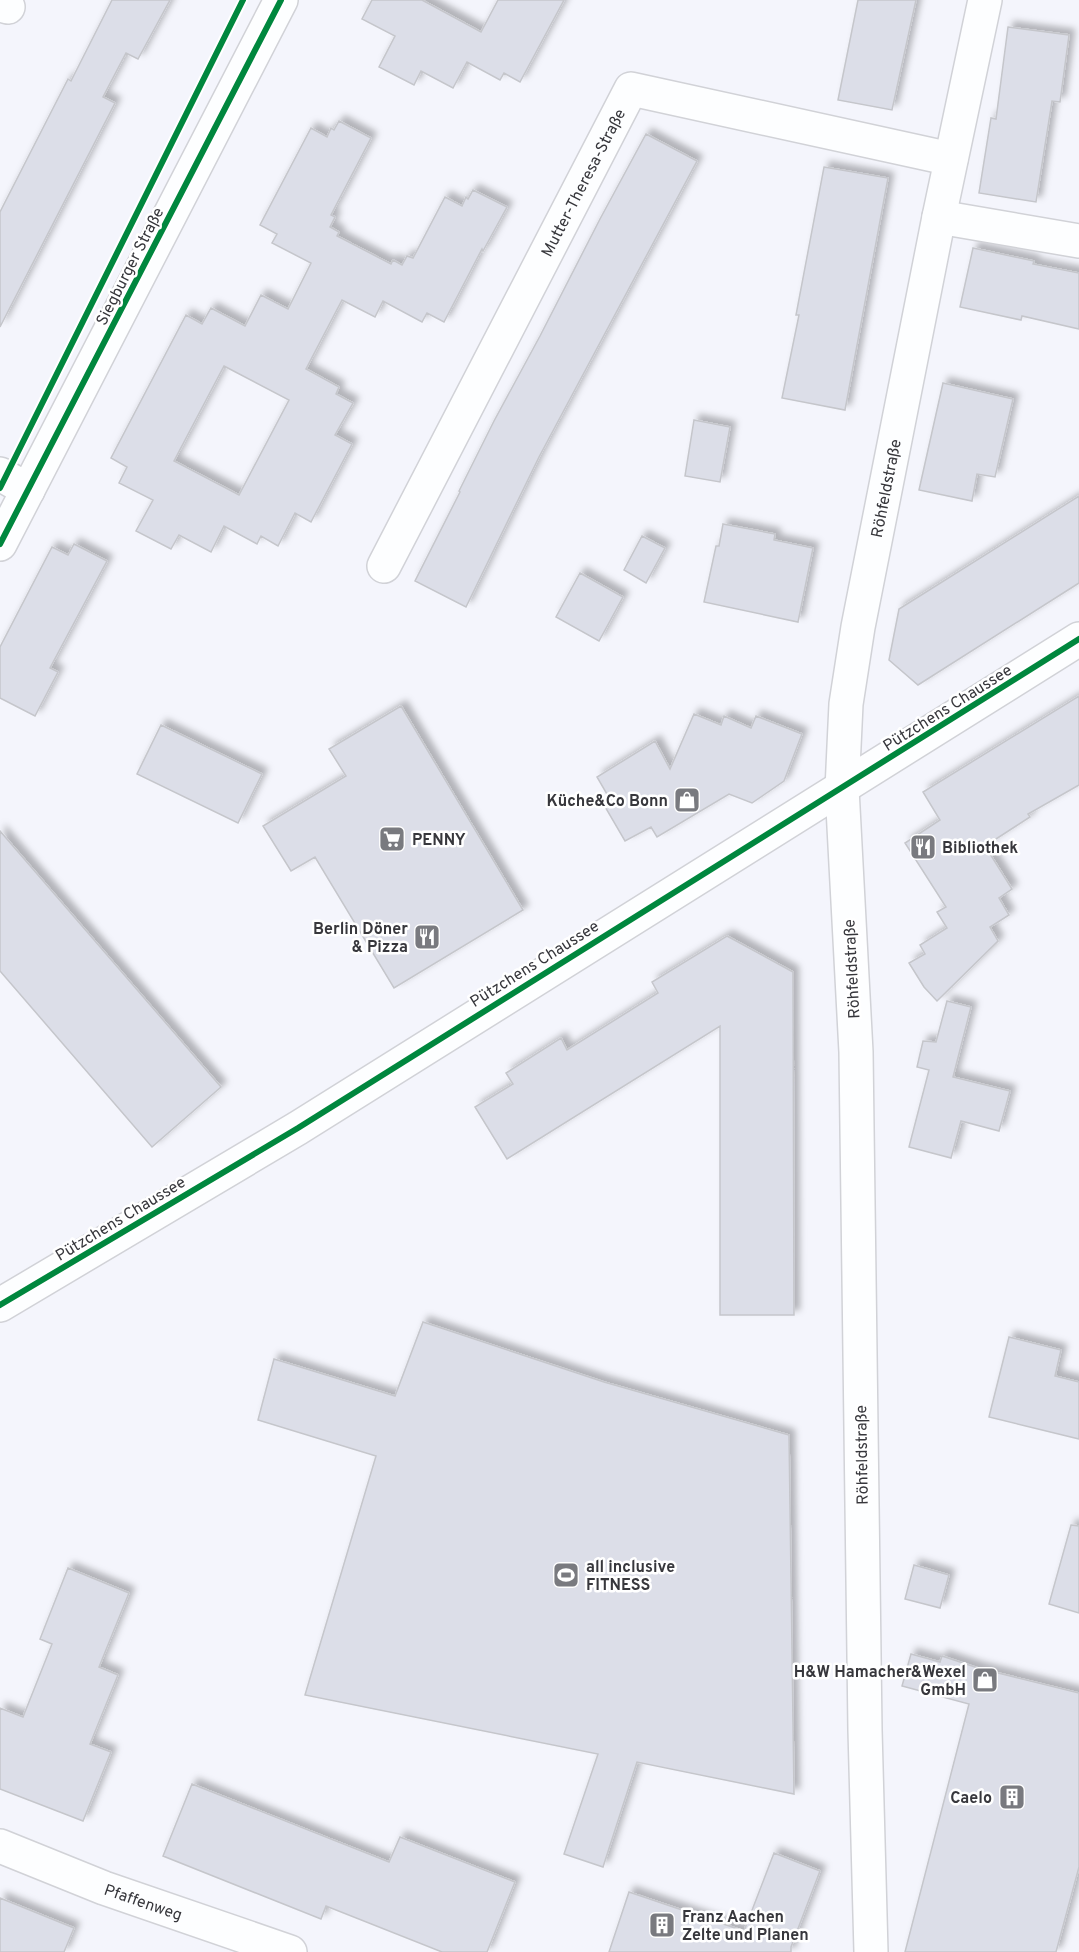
<svg xmlns="http://www.w3.org/2000/svg" width="1079" height="1952" viewBox="0 0 1079 1952" font-family="Overpass,sans-serif">
<style>
.building{fill:#dcdee8;stroke:#c5c6cb;stroke-width:1.5;fill-rule:evenodd;filter:url(#shadow)}
.lines{fill:none;stroke-linecap:round;stroke-linejoin:round}
.minor-casing{stroke:#d1d2d7;stroke-width:36}
.tertiary-casing{stroke:#d1d2d7;stroke-width:36}
.secondary-casing{stroke:#d1d2d7;stroke-width:36}
.minor{stroke:#fdfeff;stroke-width:33}
.tertiary{stroke:#fdfeff;stroke-width:33}
.secondary{stroke:#fdfeff;stroke-width:33}
.cycleway-casing{stroke:#fff;stroke-width:10}
.cycleway{stroke:#00873e;stroke-width:6}
.labels{text-anchor:middle;stroke-width:5;stroke-linejoin:round;paint-order:stroke}
.street-label{font-size:16px;fill:#37373c;stroke:#fff}
.poi-label{font-size:16px;font-weight:bold;fill:#37373c;stroke:#fff;text-anchor:end}
</style>
<defs>
<filter id="shadow"><feDropShadow dx="5.5" dy="-5.5" stdDeviation="3" flood-color="#0004"/></filter>
</defs>
<rect width="100%" height="100%" fill="#f4f5fc"/>
<path class="building" d="M112,0h58l-32,59 -12,-6 -23,44 12,6 -115,224v-115l68,-133 3,2z
M372,0h50l59,32 17,-32h66l-44,82 -16,-9 -4,7 -33,-18 -14,26 -32,-17 -7,14 -35,-18 16,-31 -33,-17z
M858,0h58l-24,110 -54,-10z
M1008,27l61,8 -9,67 -8,-1 -16,101 -57,-9 12,-75 5,1z
M339,121l32,17 -40,77 4,2 -5,10 9,5 -2,4 54,28 2,-4 9,5 5,-9 6,2 32,-61 17,9 4,-9 2,2 5,-9 34,17 -24,44 -1,-2 -38,73 -17,-9 -5,9 -39,-21 -8,16 -33,-17 -36,69 33,18 -3,7 17,9 -18,32 17,9 -41,78 -16,-9 -17,33 -17,-10 -4,8 -33,-18 -13,26 -32,-17 -8,14 -35,-18 17,-31 -34,-17 8,-16 -16,-9 75,-143 16,9 9,-16 34,18 16,-31 27,14 23,-46 -39,-20 5,-9 -17,-9 51,-97 16,9 4,-9 3,2zM224,366l65,34 -50,95 -65,-34z
M646,134l51,27 -158,296 -73,150 -51,-26 45,-89 -1,-1 35,-70 46,-85 60,-117z
M824,167l64,11 -43,232 -63,-12 17,-83h-3z
M973,248l61,13 -1,3 46,9v56l-57,-13 -1,4 -61,-13z
M943,383l70,16 -18,78 -18,-3 -5,27 -53,-11z
M694,420l36,7 -10,55 -35,-6z
M1079,496v87l-161,102 -29,-25 10,-51z
M723,524l52,10 -1,6 39,8 -15,74 -94,-20 12,-56h3z
M642,536l23,12 -19,35 -22,-13z
M74,544l33,17 -57,107 8,4 -23,44 -35,-18v-51l52,-100 16,8z
M580,573l43,24 -24,44 -43,-24z
M1079,696v89l-51,29 2,3 -45,29 27,43 -13,9 10,17 -19,12 8,14 -61,60 -13,-14 -15,-24 16,-9 -5,-9 27,-17 -10,-16 9,-5 -41,-64 35,-23 -17,-28z
M401,706l122,204 -129,78 -79,-131 -24,14 -28,-45 83,-50 -17,-27z
M694,714l27,11 3,-9 27,12 5,-12 46,18 -18,47 -32,22 -23,-9 -72,43 -6,-10 -26,14 -21,-36 7,-4 -14,-24 58,-36 15,28z
M161,725l101,49 -24,49 -101,-49z
M0,831l221,256 -69,60 -152,-176z
M727,936l66,36 1,343h-74v-289l-213,133 -32,-52 38,-23 -7,-11 55,-35 6,12 91,-57 -6,-11z
M947,1001l24,6 -18,70 57,14 -11,40 -38,-10 -10,37 -42,-11 20,-77 -12,-3 6,-26 13,1z
M423,1322l181,60 185,53 5,359 -157,-32 -34,105 -39,-13 34,-100 -293,-59 71,-239 -118,-36 16,-61 121,37z
M1009,1337l52,13 -6,26 24,6v57l-90,-22z
M1071,1525l8,1v87l-30,-9z
M914,1565l35,10 -9,33 -35,-9z
M68,1568l61,25 -30,74 19,8 -28,69 21,8 -28,69 -83,-32v-81l23,9 29,-73 -12,-5z
M911,1654l29,8 2,-6 36,12 101,25v174l-23,85h-151l64,-248 -67,-18z
M192,1784l197,78 11,-25 115,45 -28,70h-45l-116,-46 -5,13 -158,-63z
M774,1853l46,18 -29,76v5h-182l20,-60 115,39z
M0,1898l74,30 -10,24h-64z"/>
<g class="lines">
<defs>
<g id="minor">
<path d="M0,5l8,2"/>
<path d="M939,217l140,24"/>
<path d="M0,474l28,16"/>
<path id="s1" d="M384,566l247,-477 320,70"/>
<path id="s2" d="M0,1846l104,42 186,64"/>
<path id="s3" d="M871,1952l-6,-222 -9,-678 -14,-263 4,-85 12,-77 81,-410 46,-217"/>
</g>
<path id="tertiary" d="M0,1305l298,-177 781,-489"/>
<path id="secondary" d="M0,544l281,-544"/>
</defs>
<use href="#minor" class="minor-casing"/>
<use href="#tertiary" class="tertiary-casing"/>
<use href="#secondary" class="secondary-casing"/>
<use href="#minor" class="minor"/>
<use href="#tertiary" class="tertiary"/>
<use href="#secondary" class="secondary"/>
<defs>
<path id="cycleway" d="M0,488l243,-488
M0,544l281,-544
M0,1305l298,-177 781,-489"/>
</defs>
<use href="#cycleway" class="cycleway-casing"/>
<use href="#cycleway" class="cycleway"/>
</g>
<defs>
<symbol id="shop-square" viewBox="-11 -11 22 22"><rect x="-9" y="-9" width="18" height="18" rx="4" fill="#797a7f" stroke="#fff"/><path d="M-5-2.5h2.3a2.7 3.5 0 0 1 5.4 0H5L5.5 6h-11ZM-1.5-2.5h3a1.5 2.3 0 0 0-3 0Z" fill="#fff"/></symbol>
<symbol id="supermarket-square" viewBox="-11 -11 22 22"><rect x="-9" y="-9" width="18" height="18" rx="4" fill="#797a7f" stroke="#fff"/><path d="M-6-5.5h2.5l.6 2H6L4.5 2H-2.5L-4.4-4H-6ZM-1.5 3.2a1.3 1.3 0 1 0 .1 0ZM3 3.2a1.3 1.3 0 1 0 .1 0Z" fill="#fff"/></symbol>
<symbol id="restaurant-square" viewBox="-11 -11 22 22"><rect x="-9" y="-9" width="18" height="18" rx="4" fill="#797a7f" stroke="#fff"/><path d="M-5-6h1v4h1v-4h1v4h1v-4h1v5L-1.5 .5V6h-2V.5L-5-1ZM5-6V6H3V1.5H1.5Q1.5-4 5-6Z" fill="#fff"/></symbol>
<symbol id="stadium-square" viewBox="-11 -11 22 22"><rect x="-9" y="-9" width="18" height="18" rx="4" fill="#797a7f" stroke="#fff"/><path d="M0-5a6.5 5 0 1 0 0 10a6.5 5 0 1 0 0-10ZM-3.5-1.8h7v3.6h-7Z" fill="#fff"/></symbol>
<symbol id="building-square" viewBox="-11 -11 22 22"><rect x="-9" y="-9" width="18" height="18" rx="4" fill="#797a7f" stroke="#fff"/><path d="M-4-6H4V6H1V3H-1V6H-4ZM-2.5-4.3h1.7v1.8h-1.7ZM.8-4.3h1.7v1.8H.8ZM-2.5-1h1.7V.8h-1.7ZM.8-1h1.7V.8H.8Z" fill="#fff"/></symbol>
</defs>
<g fill-rule="evenodd">
<use href="#shop-square" x="672" y="785" width="30" height="30"/>
<use href="#supermarket-square" x="377" y="824" width="30" height="30"/>
<use href="#restaurant-square" x="908" y="832" width="30" height="30"/>
<use href="#restaurant-square" x="412" y="922" width="30" height="30"/>
<use href="#stadium-square" x="551" y="1560" width="30" height="30"/>
<use href="#shop-square" x="970" y="1665" width="30" height="30"/>
<use href="#building-square" x="997" y="1782" width="30" height="30"/>
<use href="#building-square" x="647" y="1910" width="30" height="30"/>
</g>
<g class="labels">
<g class="street-label">
<text dy="6" stroke="none"><textPath href="#s1" startOffset="432">Mutter-Theresa-Straße</textPath></text>
<text transform="translate(129 266) rotate(-63)" y="6">Siegburger Straße</text>
<text dy="6" stroke="none"><textPath href="#s3" startOffset="1468">Röhfeldstraße</textPath></text>
<text transform="translate(947 707) rotate(-32)" y="6">Pützchens Chaussee</text>
<text transform="translate(534 963) rotate(-32)" y="6">Pützchens Chaussee</text>
<text transform="translate(851 969) rotate(-93)" y="6">Röhfeldstraße</text>
<text transform="translate(120 1218) rotate(-31)" y="6">Pützchens Chaussee</text>
<text transform="translate(861 1455) rotate(-91)" y="6">Röhfeldstraße</text>
<text dy="6" stroke="none"><textPath href="#s2" startOffset="154">Pfaffenweg</textPath></text>
</g>
<g class="poi-label">
<text x="668" y="806">Küche&amp;Co Bonn</text>
<text x="412" y="845" text-anchor="start">PENNY</text>
<text x="942" y="853" text-anchor="start">Bibliothek</text>
<text x="408" y="934">Berlin Döner<tspan x="408" dy="18">&amp; Pizza</tspan></text>
<text x="586" y="1572" text-anchor="start">all inclusive<tspan x="586" dy="18">FITNESS</tspan></text>
<text x="966" y="1677">H&amp;W Hamacher&amp;Wexel<tspan x="966" dy="18">GmbH</tspan></text>
<text x="992" y="1803">Caelo</text>
<text x="682" y="1922" text-anchor="start">Franz Aachen<tspan x="682" dy="18">Zelte und Planen</tspan></text>
</g>
</g>
</svg>
